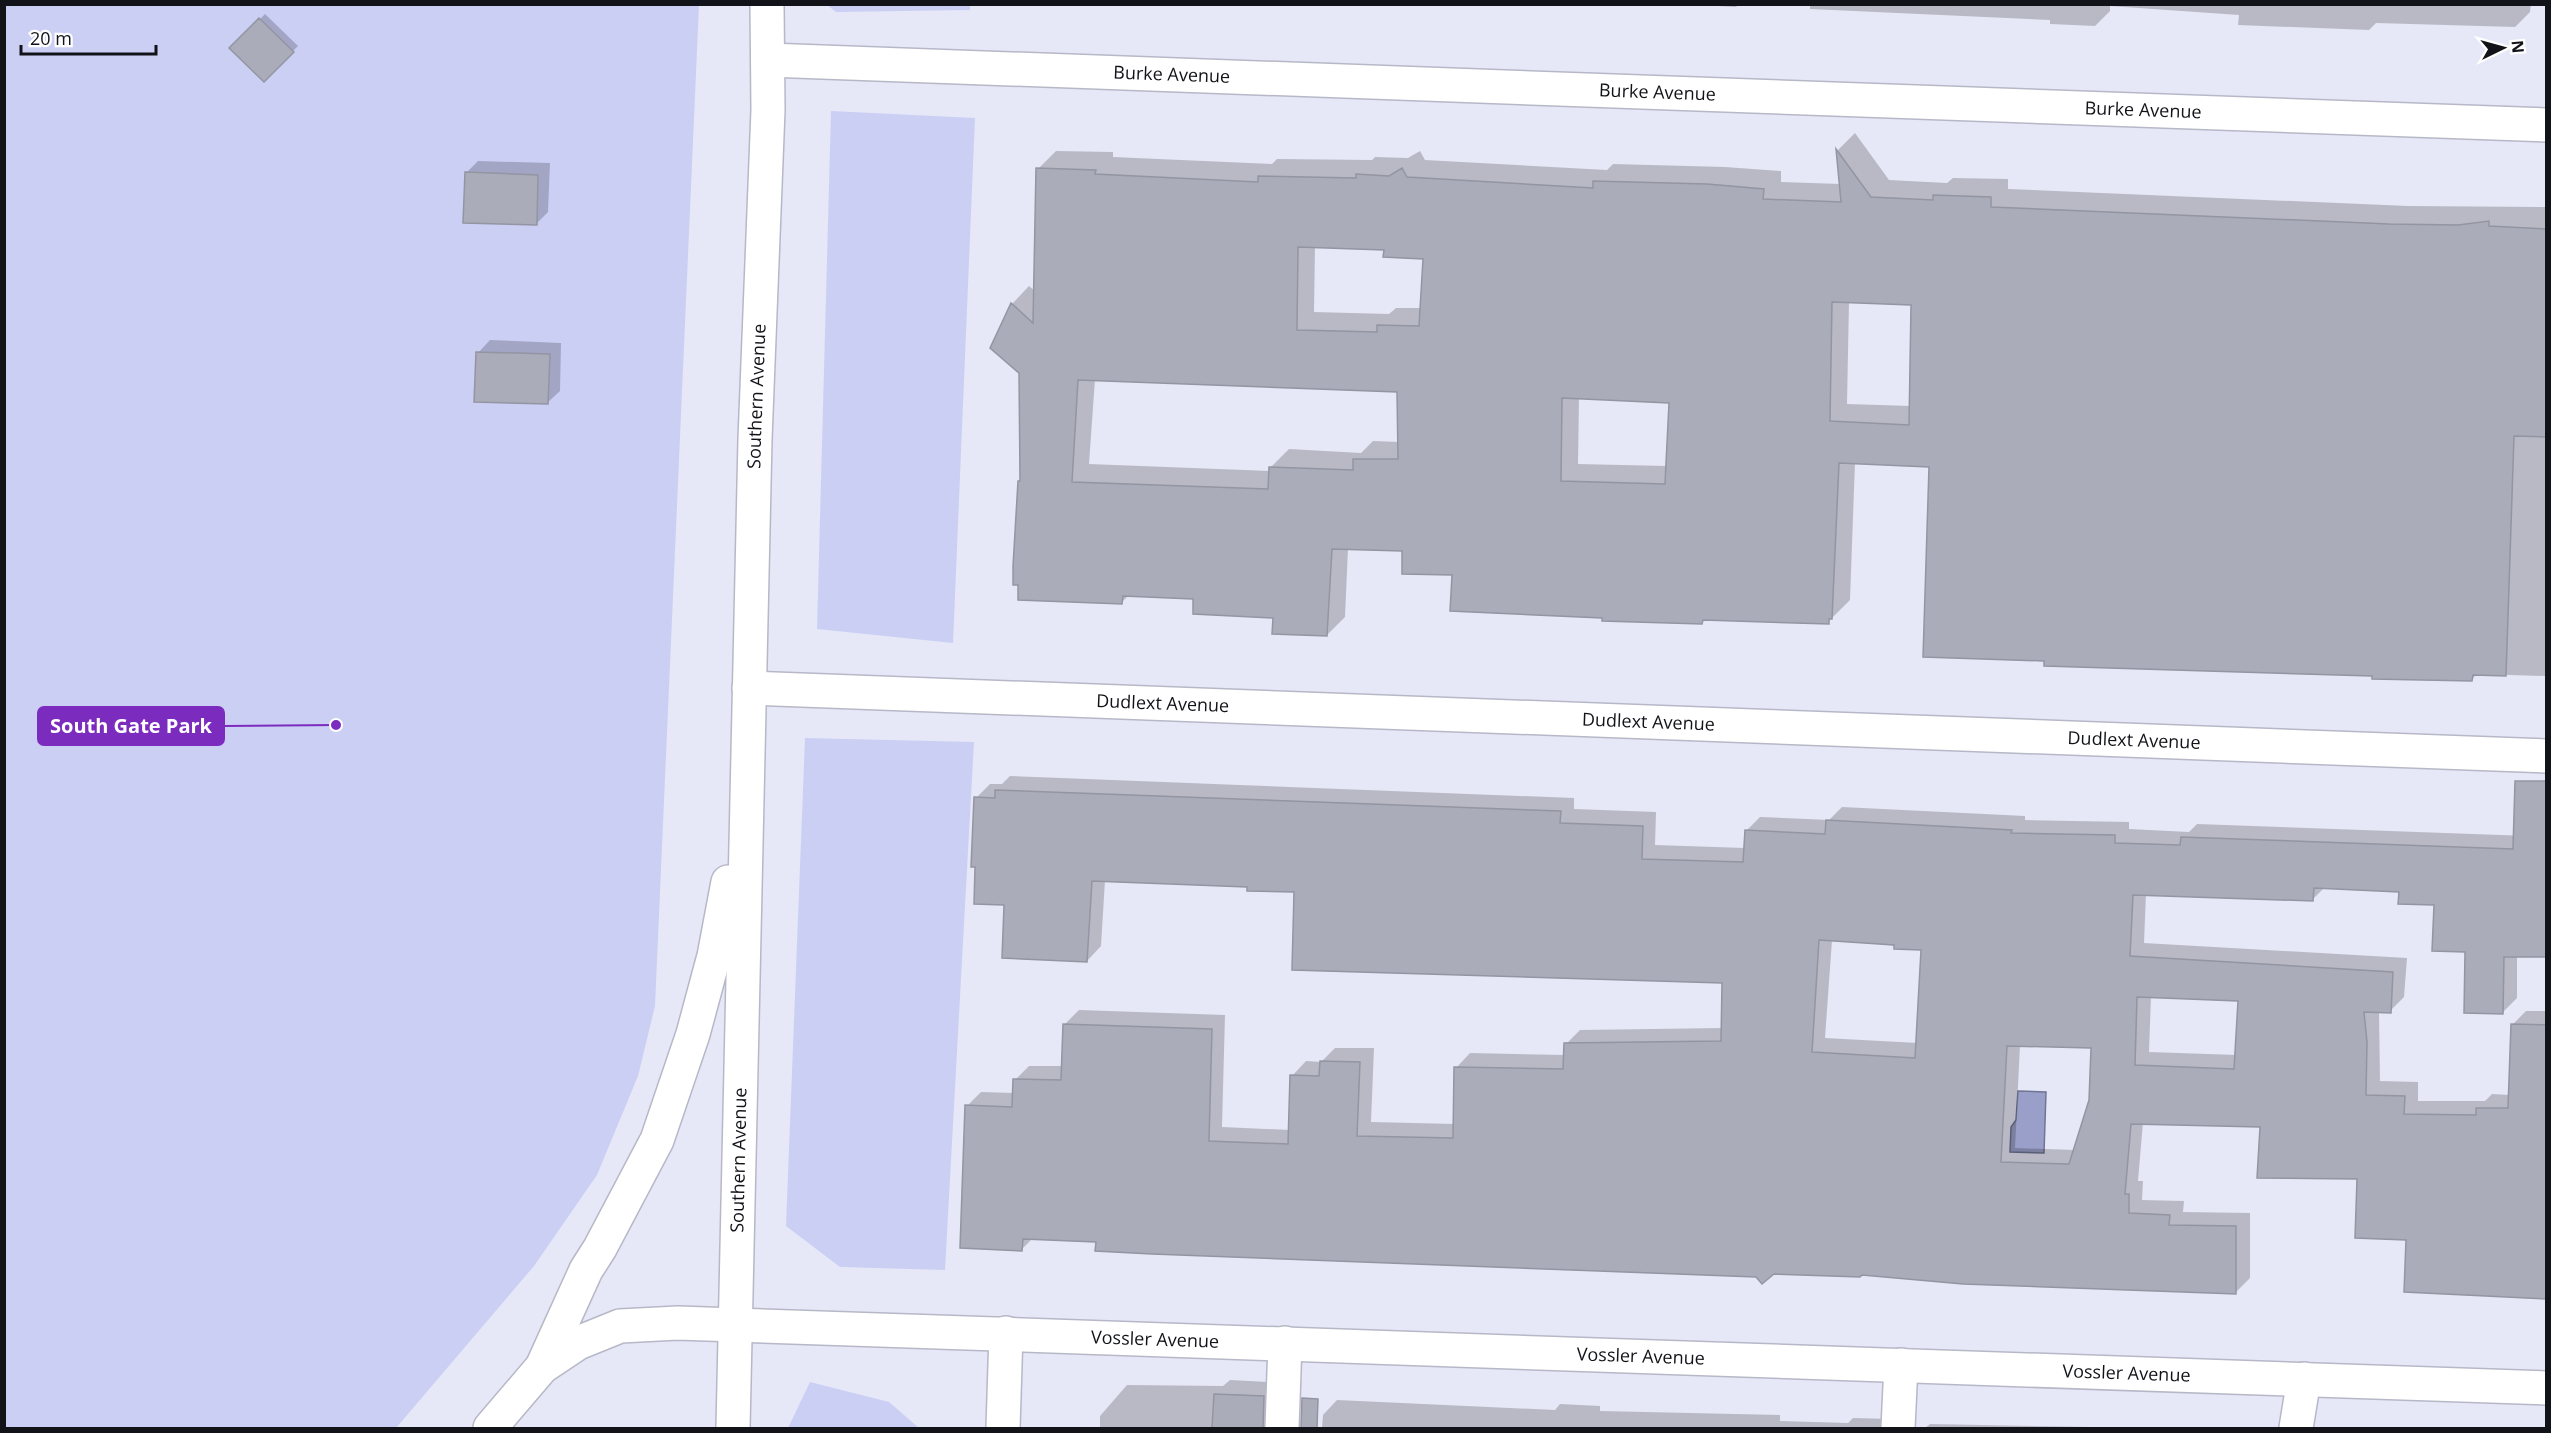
<svg xmlns="http://www.w3.org/2000/svg" width="2551" height="1433" viewBox="0 0 2551 1433" font-family="'Open Sans',sans-serif">
<style>
.green{fill:#cbcff4}
.water{fill:#9a9fc9;stroke:#717594;stroke-width:1.5}
.shadow{fill:#0003;fill-rule:evenodd}
.building{fill:#aaacb9;stroke:#9395a2;stroke-width:1.5;fill-rule:evenodd}
.lines{fill:none;stroke-linecap:round;stroke-linejoin:round}
.minor-casing{stroke:#b7b8c7;stroke-width:36}
.minor{stroke:#fff;stroke-width:33}
.labels{text-anchor:middle;stroke-width:6;stroke-linejoin:round;paint-order:stroke}
.street-label{font-size:18px;fill:#121318;stroke:#fff}
.leader{fill:none;stroke:#7b2cbf;stroke-width:2}
.callout-dot{fill:#7b2cbf;stroke:#fff;stroke-width:2}
.callout{fill:#7b2cbf;stroke:#7b2cbf;stroke-width:2}
.callout-label{font-size:20px;text-anchor:middle;font-weight:bold;fill:#fff}
</style>
<rect width="100%" height="100%" fill="#e6e8f7"/>
<path class="green" d="M5,5h694l-44,1001 -17,70 -41,99 -63,91 -138,162h-391z
M827,5l143,-1v6l-134,2z
M831,111l144,7 -22,525 -136,-14z
M805,738l169,4 -29,528 -105,-3 -54,-41z
M810,1382l79,20 30,26h-131z"/>
<path class="water" d="M2018,1091l28,1 -2,61 -34,-1 1,-25 5,-7z"/>
<path class="shadow" d="M1681,4h58l-3,3z
M1786,4h745l-1,8 -15,15 -139,-4 -7,7 -131,-5 1,-10 -129,-9v5l-15,15 -45,-2v-4l-240,-11v-4z
M265,14l33,32 -34,34 -33,-32z
M1855,133l34,47 58,3 6,-5 55,1v10l400,17 138,1v469l-69,-2 -5,5 -426,-19 -116,-194 -75,-4 -5,138 -22,22 -123,-4 -3,4 -99,-6 -150,-43 -49,-24 -56,-1 -3,69 -18,18 -52,-18 -80,-20 -66,-2 -7,7 -103,-19v-102l3,-2 -2,-106 -8,-69 17,-18 6,5 3,-122 18,-18 57,1v5l159,7 5,-5 95,1 3,-3 33,1 12,-7 5,9 182,10 6,-6 112,3 56,4v11l60,2 -3,-34zM1315,246l70,3 39,8 -2,51h-26l-7,6 -75,-2zM1849,302l64,2 -2,102 -64,-2zM1095,379l304,12v51l-26,-1 -12,12 -72,-4 -18,18 -1,4 -181,-7zM1579,398l91,4 -3,64 -89,-2z
M478,161l72,2 -2,49 -12,12 -70,-51z
M490,340l71,3 -1,48 -13,12 -69,-50z
M1010,776l564,22v11l82,3 -1,33 90,3 1,-17 14,-14 69,3 13,-13 183,9v4l104,2v7l60,3 8,-8 331,12 -11,120v42l-14,14 -36,-62 -31,-47 -36,-13 -75,-3 -13,13 -166,-6 -2,49 263,15 -3,39 -14,14h-11l1,70 38,1v19h67l7,-7 18,1 2,-70 14,-14h20v287l-139,-60 -49,-61 -96,-52 -119,-3 -5,59h5l-1,19 42,1 -1,11 67,1v65l-14,14 -374,-18 -89,-1 -17,2 -723,-37 -11,11 -55,-143 14,-14 33,1 1,-13 14,-14h34l2,-42 14,-14 146,5 -3,112 68,3 2,-54 14,-15 15,1 14,-14h39l-3,74 84,2 1,-56 14,-15 95,2 1,-11 14,-14 143,-2v-47l-428,-90 -46,-5 -144,-6 -4,66 -14,15 -82,-58 -29,-105 14,-14h12zM1832,940l90,8 -4,95 -93,-5zM2151,996l88,3 -2,56 -88,-3zM2020,1045l73,2 -2,53 -16,50 -60,-2z
M1230,1380l38,2 -2,46h-166v-12l27,-31 96,1z
M1337,1400l218,10 5,-6 40,2v5l180,4v6l68,2 5,-5 38,1 10,9h-579l1,-13z
M1930,1424l163,3 -168,1z"/>
<path class="building" d="M259,18l35,34 -30,30 -35,-34z
M1836,149l35,48 62,3v-5l58,2v10l398,17 69,1 31,-4v5l58,3v208l-33,-1 -8,240 -33,-1 -1,6 -100,-2v-3l-328,-10v-5l-121,-4 6,-190 -90,-4 -7,156h-3v5l-126,-4 -1,4 -100,-3v-3l-152,-7 2,-36 -50,-1v-23l-70,-2 -5,87 -55,-2 1,-16 -80,-4v-15l-70,-3 -1,8 -104,-4v-15h-5v-19l5,-85h2l-1,-108 -29,-25 21,-45 22,20 3,-155 60,2 -1,4 163,8v-6l98,2v-4l33,2 13,-8 5,9 186,11v-7l114,3 57,5 -1,10 78,3zM1298,247l86,3 -1,7 40,2 -4,67 -42,-1v7l-80,-2zM1832,302l79,3 -2,120 -79,-4zM1078,380l319,12 1,67h-45v11l-84,-3 -1,22 -196,-7zM1562,398l107,5 -4,81 -104,-3z
M465,172l73,3 -1,50 -74,-2z
M476,352l74,2 -2,50 -74,-2z
M2515,781h32v176h-43l-1,57 -39,-1 1,-61 -33,-1 2,-46 -36,-1 1,-12 -85,-4 -1,13 -180,-6 -3,61 263,16 -2,41 -27,-1 3,30 -1,53 39,1 -1,18 72,1v-7h32l3,-84 36,1v274l-143,-7 2,-52 -51,-2 2,-59 -100,-1 3,-51 -129,-3 -6,70h4v19l41,2 -1,10 67,1v68l-273,-10 -101,-9 -2,2 -86,-3 -12,10 -6,-7 -604,-23 -57,-3 1,-9 -73,-3 -1,12 -62,-3 5,-143 47,2 1,-28 48,1 2,-56 149,5 -3,112 79,3 2,-69 29,1 1,-15 40,1 -3,74 96,2 1,-71 109,2 1,-26 157,-2 1,-58 -430,-13 2,-78 -47,-1v-4l-155,-6 -5,81 -85,-4 2,-53 -30,-1 1,-37h-4l3,-70 21,1v-8l566,21 -1,12 83,3 -1,33 101,3 2,-32 80,4 1,-14 186,10 -1,3 104,2v8l65,2 1,-8 332,12zM1819,940l75,5v4l27,1 -6,108 -103,-6zM2137,997l101,4 -4,68 -99,-4zM2007,1046l84,2 -2,52 -20,64 -68,-2z
M1214,1394l50,2 -1,32h-51z
M1302,1398l16,1 -1,29h-16z"/>
<g class="lines">
<defs>
<g id="minor">
<path id="s1" d="M768,60l1778,65"/>
<path id="s2" d="M749,688l1797,68"/>
<path id="s3" d="M542,1367l36,-24 42,-17 58,-3 1868,65"/>
<path d="M490,1428l52,-61 44,-97 14,-22 57,-108 36,-106 21,-78 14,-74"/>
<path id="s4" d="M733,1428l22,-989 13,-329 -1,-106"/>
<path d="M1003,1428l3,-95"/>
<path d="M1282,1428l3,-85"/>
<path d="M1898,1428l3,-63"/>
<path d="M2296,1428l8,-49"/>
</g>
</defs>
<use href="#minor" class="minor-casing"/>
<use href="#minor" class="minor"/>
</g>
<g class="labels">
<g class="street-label">
<text dy="6" stroke="none"><textPath href="#s1" startOffset="404">Burke Avenue</textPath></text>
<text dy="6" stroke="none"><textPath href="#s1" startOffset="890">Burke Avenue</textPath></text>
<text dy="6" stroke="none"><textPath href="#s1" startOffset="1376">Burke Avenue</textPath></text>
<text dy="6" stroke="none"><textPath href="#s4" startOffset="1032">Southern Avenue</textPath></text>
<text dy="6" stroke="none"><textPath href="#s2" startOffset="414">Dudlext Avenue</textPath></text>
<text dy="6" stroke="none"><textPath href="#s2" startOffset="900">Dudlext Avenue</textPath></text>
<text dy="6" stroke="none"><textPath href="#s2" startOffset="1386">Dudlext Avenue</textPath></text>
<text dy="6" stroke="none"><textPath href="#s4" startOffset="268">Southern Avenue</textPath></text>
<text dy="6" stroke="none"><textPath href="#s3" startOffset="624">Vossler Avenue</textPath></text>
<text dy="6" stroke="none"><textPath href="#s3" startOffset="1110">Vossler Avenue</textPath></text>
<text dy="6" stroke="none"><textPath href="#s3" startOffset="1596">Vossler Avenue</textPath></text>
</g>
</g>
<path class="leader" d="M336 725L224 726"/>
<circle class="callout-dot" cx="336" cy="725" r="6"/>
<rect class="callout" x="38" y="707" width="186" height="38" rx="6"/>
<g class="callout-label">
<text x="131" y="733">South Gate Park</text>
</g>
<rect width="2551" height="1433" fill="none" stroke="#121318" stroke-width="12"/>
<g transform="translate(2503 48) rotate(85)" stroke="#ffffff" stroke-width="4.5" paint-order="stroke">
<path d="M0-4.5L10 22L0 15L-10 22Z" fill="#121318"/>
<text y="-9" font-size="16" font-weight="bold" text-anchor="middle" fill="#121318">N</text>
</g>
<path d="M21 45v9h135v-9" fill="none" stroke="#121318" stroke-width="3"/>
<text x="30" y="45" font-size="18" fill="#121318" stroke="#ffffff" stroke-width="4.5" paint-order="stroke">20 m</text>
</svg>
